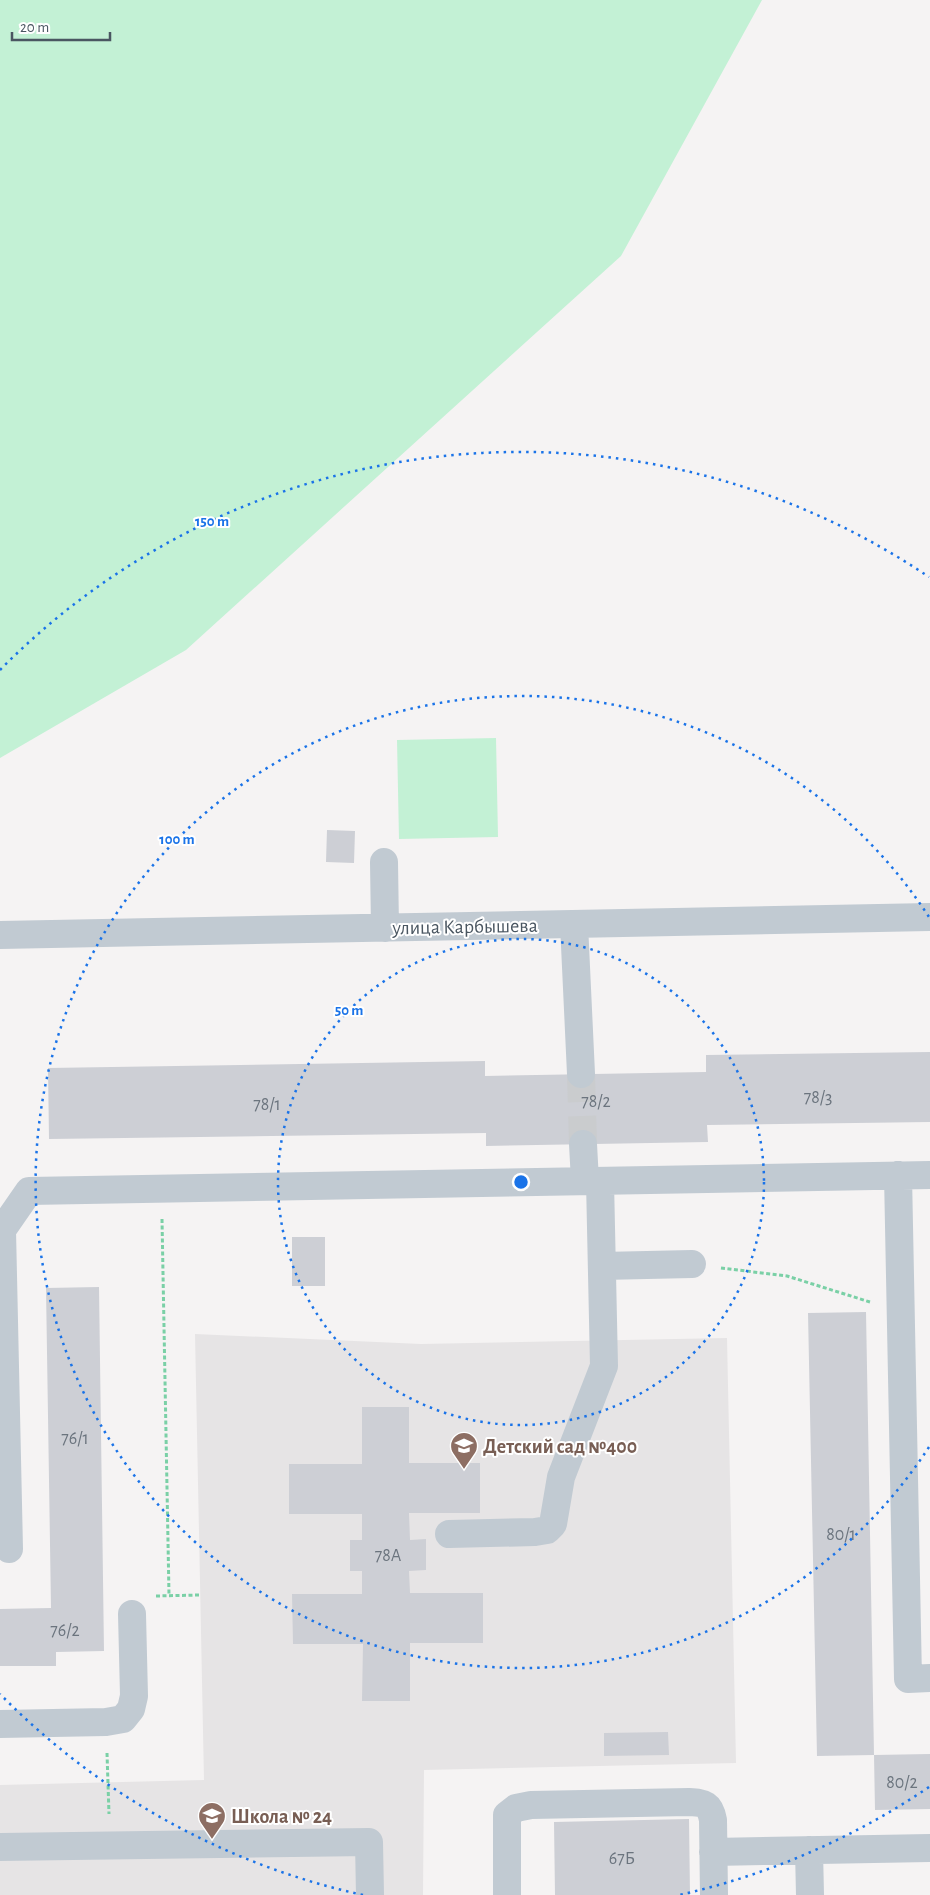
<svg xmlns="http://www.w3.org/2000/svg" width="930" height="1895" viewBox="0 0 930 1895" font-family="'Alegreya Sans',sans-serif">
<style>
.education{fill:#e6e4e5}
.green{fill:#c3f1d5}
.building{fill:#cdcfd5}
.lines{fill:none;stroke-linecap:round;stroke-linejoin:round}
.minor-tunnel{stroke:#caccce;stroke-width:28;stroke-dasharray:28 14;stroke-linecap:butt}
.path{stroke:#7ad0a6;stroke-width:3;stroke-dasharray:4 2.5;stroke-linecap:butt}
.minor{stroke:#c1cad2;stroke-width:28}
.ring{fill:none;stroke:#1a73e8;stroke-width:2.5;stroke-dasharray:2.5 5}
.labels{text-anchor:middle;stroke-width:4;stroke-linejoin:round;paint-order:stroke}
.number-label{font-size:18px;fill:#6b747e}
.street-label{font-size:20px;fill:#4a5661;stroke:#fff}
.education-label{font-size:20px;font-weight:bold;fill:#785e54;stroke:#fff;text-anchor:start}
.centre{fill:#1a73e8;stroke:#fff;stroke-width:2.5}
.ring-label{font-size:15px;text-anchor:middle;font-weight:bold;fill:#1a73e8;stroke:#fff;stroke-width:4;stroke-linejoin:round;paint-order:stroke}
</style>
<rect width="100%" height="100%" fill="#f5f3f3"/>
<path class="education" d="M195,1334l226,10 306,-6 9,425 -312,7 -1,125h-423v-110l204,-5z"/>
<path class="green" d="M0,0h762l-141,256 -435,394 -186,108z
M496,738l2,99 -99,2 -2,-99z"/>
<path class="building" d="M327,830l28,1 -1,32 -28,-1z
M930,1052v70l-223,3 1,17 -222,4v-13l-437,6 -1,-71 437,-7v15l221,-4v-17z
M292,1237h33v49h-33z
M99,1287l5,364 -48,1v14h-56v-57l51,-1 -5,-320z
M866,1312l8,443 -57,1 -9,-443z
M362,1407h47v56h71v50h-71l1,27 16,-1v31l-17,1 1,22h73v50h-73v58h-48l1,-57h-70l-1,-50h70v-23h-12v-31h12v-26h-73v-50h73z
M668,1732l1,23 -65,1v-23z
M930,1754v55l-55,1 -1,-55z
M689,1819l1,76h-135l-1,-73z"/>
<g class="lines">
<path class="minor-tunnel" d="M581,1074l2,70"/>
<path class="path" d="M162,1219l7,376
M721,1268l66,8 83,26
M156,1596l44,-1
M107,1753l2,61"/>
<path class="minor" d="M384,862l1,66
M574,924l7,150
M0,935l930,-18
M583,1144l2,37
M898,1175l10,504 22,-1
M602,1266l90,-2
M449,1534l86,-2 12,-2 6,-6 8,-47 43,-111 -4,-185
M9,1549l-7,-319 27,-39 901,-16
M0,1724l106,-2 17,-3 8,-10 3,-13 -2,-82
M0,1847l369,-5 1,53
M809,1850l1,45
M713,1852l217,-4
M507,1895v-80l9,-7 15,-3 158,-3c16,1 21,2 24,18l1,75"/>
</g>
<g class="ring">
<circle cx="521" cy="1182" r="243"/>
<path d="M929 1447A486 486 0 1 1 929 917"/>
<path d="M929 1787A730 730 0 0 1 679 1895M363 1895A730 730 0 0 1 0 1694M0 670A730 730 0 0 1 929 577"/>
</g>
<defs>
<symbol id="school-pin" viewBox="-11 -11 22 30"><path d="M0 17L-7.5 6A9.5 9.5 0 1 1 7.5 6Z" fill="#8d6e63" stroke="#fff"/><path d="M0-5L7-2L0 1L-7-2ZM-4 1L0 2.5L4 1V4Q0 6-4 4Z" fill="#fff"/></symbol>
</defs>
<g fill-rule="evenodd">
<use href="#school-pin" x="448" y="1430" width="32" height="43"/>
<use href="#school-pin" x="196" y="1800" width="32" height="43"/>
</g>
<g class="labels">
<g class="number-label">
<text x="818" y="1103">78/3</text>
<text x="596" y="1107">78/2</text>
<text x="267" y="1110">78/1</text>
<text x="75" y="1444">76/1</text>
<text x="841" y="1540">80/1</text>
<text x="388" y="1561">78А</text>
<text x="65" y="1636">76/2</text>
<text x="902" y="1788">80/2</text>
<text x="622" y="1864">67Б</text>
</g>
<g class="street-label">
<text transform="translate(465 926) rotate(-1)" y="7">улица Карбышева</text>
</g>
<g class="education-label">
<text x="483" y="1453">Детский сад №400</text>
<text x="231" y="1823">Школа № 24</text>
</g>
</g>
<circle cx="521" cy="1182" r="8" class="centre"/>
<g class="ring-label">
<text x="212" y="526">150 m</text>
<text x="177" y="844">100 m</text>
<text x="349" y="1015">50 m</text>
</g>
<path d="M12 32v8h98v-8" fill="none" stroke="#4a5661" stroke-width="2.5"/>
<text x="20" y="32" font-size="15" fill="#4a5661" stroke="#ffffff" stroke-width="4" paint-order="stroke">20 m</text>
</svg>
